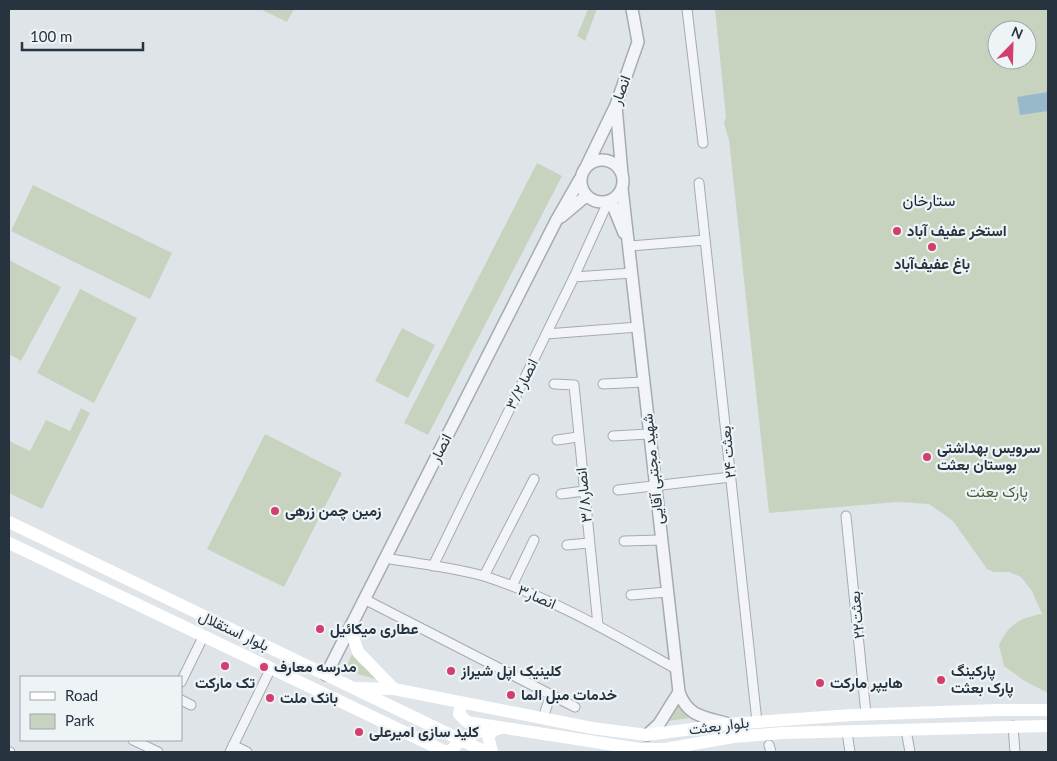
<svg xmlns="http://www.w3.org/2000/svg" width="1057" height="761" viewBox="0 0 1057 761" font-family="Lato,Vazirmatn,sans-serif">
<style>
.green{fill:#c8d3bf;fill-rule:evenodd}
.water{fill:#98b9ca}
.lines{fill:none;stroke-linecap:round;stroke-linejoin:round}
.minor-casing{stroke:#a4acb3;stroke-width:11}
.tertiary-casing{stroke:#a4acb3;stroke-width:14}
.minor{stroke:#f2f4f7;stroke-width:9}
.tertiary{stroke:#f2f4f7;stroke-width:11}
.secondary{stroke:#fff;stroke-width:12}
.poi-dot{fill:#d33e6d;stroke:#eef3f6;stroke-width:2}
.labels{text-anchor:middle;stroke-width:4.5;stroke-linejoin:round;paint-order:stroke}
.street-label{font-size:15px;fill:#273440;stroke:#eef3f6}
.poi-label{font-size:15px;font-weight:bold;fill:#273440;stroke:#eef3f6;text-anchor:start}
.park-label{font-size:15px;fill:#425d34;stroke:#eef3f6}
.neighbourhood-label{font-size:16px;fill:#192531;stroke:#eef3f6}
</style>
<rect width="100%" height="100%" fill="#dfe4e9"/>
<path class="green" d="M260,9h34l-7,13z
M588,9h9l-12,32 -8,-5z
M715,9h333v684l-25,-13 -19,-14 -5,-21c10,-21 21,-27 43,-31l-10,-23 -11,-14 -12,-5h-15l-7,-3 -34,-48 -24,-17 -32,-2 -128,11 -40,-373 -5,-17 2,-6zM997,30h30v30h-30z
M537,163l25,13 -134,259 -24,-12z
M33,185l139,68 -22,46 -139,-68z
M9,260l52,27 -40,74 -12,-7z
M80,289l57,29 -43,85 -57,-30z
M402,328l33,17 -27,53 -33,-17z
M81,408l9,5 -48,96 -33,-16v-52l21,10 16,-31 24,11z
M265,434l77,39 -58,114 -77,-38z
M352,654l9,11 18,12 -3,2 -19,-5 -10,-9z
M677,704l13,14 -23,3z"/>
<path class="water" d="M1048,92v19l-28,4 -3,-18z"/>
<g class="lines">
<defs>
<path id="minor" d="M687,9l16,134
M699,183l58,539
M630,246l75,-6
M574,277l58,-4
M546,334l92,-7
M554,384l20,1 24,240
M603,384l40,-2
M613,436l35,-2
M557,440l21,-3
M618,490l113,-13
M561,494l23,-3
M846,516l20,198
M624,541l37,-1
M567,545l22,-2
M385,558c33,6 69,9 102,19 67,22 128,58 189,92
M433,566l141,-289 34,-75
M484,576l50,-97
M512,586l22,-46
M631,595l36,-3
M364,599l211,108
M181,682l22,-45
M181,700l10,5
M543,718l8,-24
M1013,726l2,26
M906,730l4,22
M847,732l3,20
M133,740l25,12
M233,745l14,7
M769,745l2,7
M9,752h1
M230,752l41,-84"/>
<path id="tertiary" d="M616,106l6,68
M581 181a21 21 0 1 1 42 0a21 21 0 1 1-42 0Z
M586,167l30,-62 22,-63 -6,-33
M622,188l57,504
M611,201l13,32
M561,217l25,-21
M326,675l230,-454 24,-42
M647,735l12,-11 20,-32c9,26 27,25 50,32"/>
</defs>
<use href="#minor" class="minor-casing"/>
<use href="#tertiary" class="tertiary-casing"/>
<use href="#minor" class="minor"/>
<use href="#tertiary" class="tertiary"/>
<path class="secondary" d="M9,522l477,230
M9,543l437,209
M350,627l8,25 36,37
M355,688l39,1 198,39 55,7 82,-11 123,-9 146,-5h50
M464,703l-4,5 -1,6 8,8 173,27h25l68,-12 50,-4 265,-7
M449,752l12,-12 30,-14
M492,752l-4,-16 6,-6 7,-2"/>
</g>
<g class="poi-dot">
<circle cx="897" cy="231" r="5"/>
<circle cx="932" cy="247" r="5"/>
<circle cx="927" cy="457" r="5"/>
<circle cx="275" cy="511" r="5"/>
<circle cx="320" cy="629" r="5"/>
<circle cx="225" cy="666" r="5"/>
<circle cx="264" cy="667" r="5"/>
<circle cx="451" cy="671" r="5"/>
<circle cx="941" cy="680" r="5"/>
<circle cx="820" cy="683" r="5"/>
<circle cx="511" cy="695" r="5"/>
<circle cx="270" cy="698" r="5"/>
<circle cx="359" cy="732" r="5"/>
</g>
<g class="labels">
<g class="street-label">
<text transform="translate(621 90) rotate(-70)" y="5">انصار</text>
<text transform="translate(522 384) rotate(-64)" y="5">انصار۳/۲</text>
<text transform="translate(441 448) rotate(-63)" y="5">انصار</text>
<text transform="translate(728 452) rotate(-96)" y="5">بعثت ۲۴</text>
<text transform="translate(653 469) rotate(-96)" y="5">شهید مجتبی آقایی</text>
<text transform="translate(584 495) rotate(-96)" y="5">انصار۳/۸</text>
<text transform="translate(537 597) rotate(23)" y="5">انصار۳</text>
<text transform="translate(857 615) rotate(-96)" y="5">بعثت۲۲</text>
<text transform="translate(234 631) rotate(25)" y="5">بلوار استقلال</text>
<text transform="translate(719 726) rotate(-7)" y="5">بلوار بعثت</text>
</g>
<g class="poi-label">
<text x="907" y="236">استخر عفیف آباد</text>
<text x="932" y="269" text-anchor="middle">باغ عفیف‌آباد</text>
<text x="937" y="453">سرویس بهداشتی<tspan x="937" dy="17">بوستان بعثت</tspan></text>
<text x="285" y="516">زمین چمن زرهی</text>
<text x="330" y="634">عطاری میکائیل</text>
<text x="274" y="672">مدرسه معارف</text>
<text x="461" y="676">کلینیک اپل شیراز</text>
<text x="951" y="676">پارکینگ<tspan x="951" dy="17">پارک بعثت</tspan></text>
<text x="225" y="688" text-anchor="middle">تک مارکت</text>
<text x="830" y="688">هایپر مارکت</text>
<text x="521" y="700">خدمات مبل الما</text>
<text x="280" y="703">بانک ملت</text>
<text x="369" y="737">کلید سازی امیرعلی</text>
</g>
<g class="park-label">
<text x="997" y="497">پارک بعثت</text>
</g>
<g class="neighbourhood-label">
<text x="929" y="206">ستارخان</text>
</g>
</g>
<rect width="1057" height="761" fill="none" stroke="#273440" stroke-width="20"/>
<rect x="20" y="676" width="162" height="65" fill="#eef3f6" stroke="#9ea7ad"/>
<rect x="30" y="692" width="25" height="8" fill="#ffffff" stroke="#9ea7ad"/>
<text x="65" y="701" font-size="15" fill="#273440">Road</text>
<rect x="30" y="714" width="25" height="15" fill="#c8d3bf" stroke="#9ea7ad"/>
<text x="65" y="726" font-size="15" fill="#273440">Park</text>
<g transform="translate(1012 45) rotate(23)"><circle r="24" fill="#eef3f6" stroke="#9ea7ad"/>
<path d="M0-4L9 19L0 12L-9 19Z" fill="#d33e6d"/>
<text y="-8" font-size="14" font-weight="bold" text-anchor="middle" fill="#273440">N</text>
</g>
<path d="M22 42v8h121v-8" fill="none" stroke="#273440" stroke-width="2.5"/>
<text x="30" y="42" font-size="15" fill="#273440" stroke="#eef3f6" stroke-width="4" paint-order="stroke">100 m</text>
</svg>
